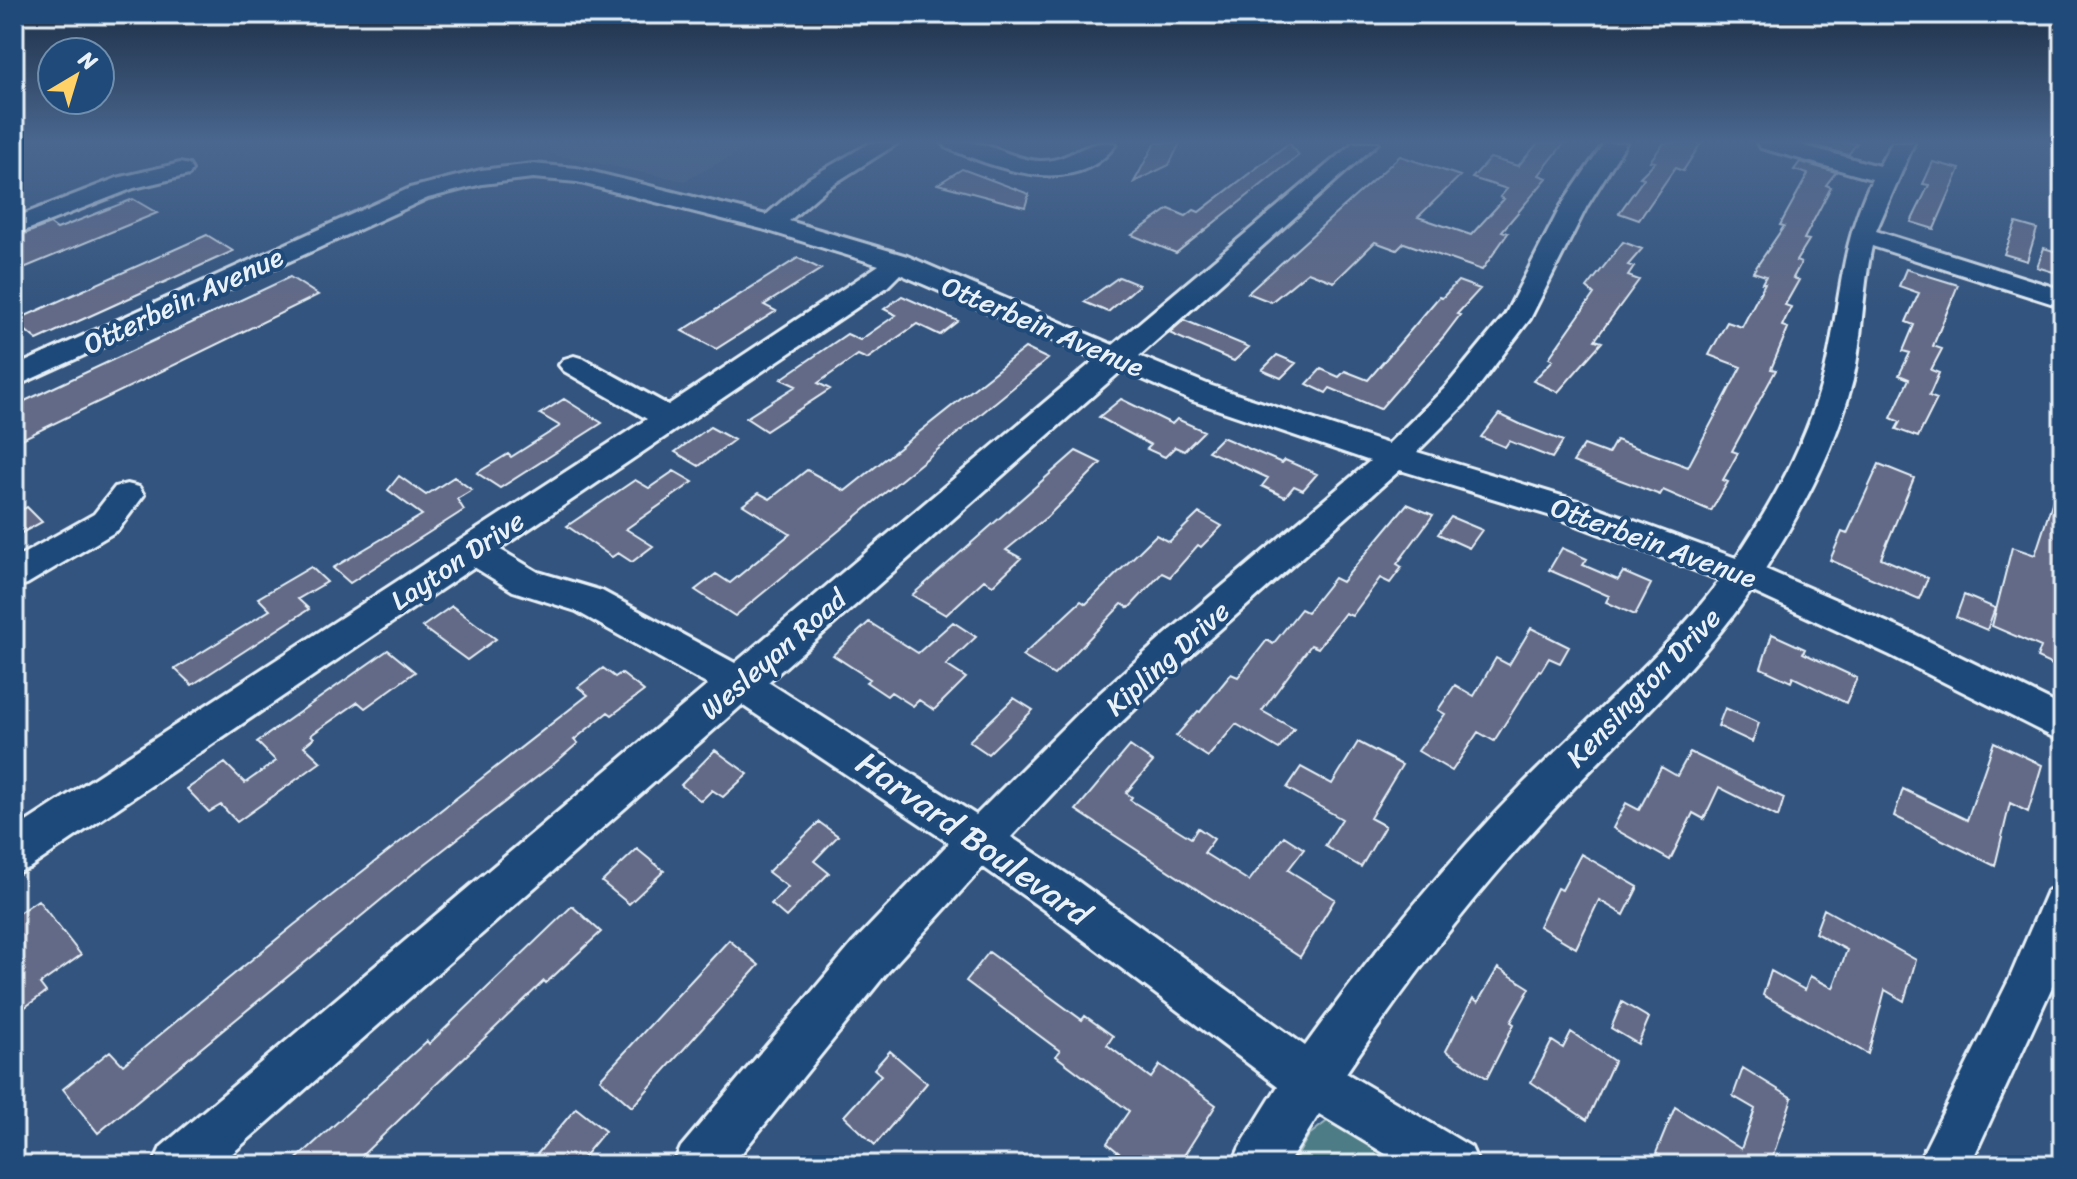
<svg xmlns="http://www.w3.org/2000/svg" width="2077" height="1179" viewBox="0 0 2077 1179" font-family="Sriracha,sans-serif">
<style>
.built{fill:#445e83}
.green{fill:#4d7c86;stroke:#9ab6bf;stroke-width:2}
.building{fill:#636b87;stroke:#e8f1f8;stroke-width:2}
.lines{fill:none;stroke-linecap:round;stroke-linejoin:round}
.minor-casing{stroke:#e8f1f8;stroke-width:6}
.minor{fill:#1f4a7a;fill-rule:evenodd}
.labels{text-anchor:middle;stroke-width:8;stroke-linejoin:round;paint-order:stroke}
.street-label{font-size:28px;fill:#e8f1f8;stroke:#1f4a7a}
.near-street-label{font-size:34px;fill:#e8f1f8;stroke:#1f4a7a}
</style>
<rect width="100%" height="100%" fill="#33547e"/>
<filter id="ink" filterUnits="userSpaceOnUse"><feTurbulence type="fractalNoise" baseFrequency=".0125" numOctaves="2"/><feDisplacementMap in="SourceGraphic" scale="16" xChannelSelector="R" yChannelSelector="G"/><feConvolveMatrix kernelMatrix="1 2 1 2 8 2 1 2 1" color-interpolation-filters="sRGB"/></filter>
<g filter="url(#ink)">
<path class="built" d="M548,143h207l-70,38 -135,-27z"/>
<path class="green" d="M1330,1119l97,46h-135l17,-30z"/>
<path class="building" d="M1155,143h25l-11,22 -35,17z
M1289,143l10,12 -123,98 -44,-18 37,-26 17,7 8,-6 5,2z
M1538,143h26l-25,32 8,3 -45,53 6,2 -26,37 -78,-27 -7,7 -22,-8 -41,40 -26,-10 -37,30 -23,-9 152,-137 60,20 -42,41 53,18 33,-36 -4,-2 7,-8 -35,-11 18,-20 28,8z
M1664,143h37l-18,28 -8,-3 -36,52 -20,-7 25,-35 -4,-1 15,-15 -5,-1z
M1815,143h42l-9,12 -35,-10z
M1800,162l36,10 -10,13 5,2 -27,52 5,1 -13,21 5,2 -8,15 6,2 -14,25 6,2 -9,19 6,2 -17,41 5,1 -44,81 6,2 -15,27 5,2 -17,29 -48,-21 -3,5 -87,-33 11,-17 24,9 8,-14 72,27 53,-100 -32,-12 18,-33 15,5 23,-44h-3l4,-7 -13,-4 31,-46 -4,-1 28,-51 -14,-4z
M1933,162l27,7 -26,60 -23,-7 18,-37 -6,-1z
M962,169l67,25 -4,13 -87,-23z
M133,199l24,14 -143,59v-34l36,-14 7,5z
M2016,223l21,6 -10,32 -23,-7z
M207,235l26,16 -196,89 -23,-19z
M1623,242l19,7 -14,16 6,2 -6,9 11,4 -44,60 7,2 -44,50 -25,-11 20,-21 -4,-2 45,-64 -7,-6z
M2044,248l19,6v21l-26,-8z
M798,258l23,11 -57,36 12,6 -60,38 -34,-18z
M1906,269l52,16 -25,61 9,3 -11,21 8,3 -10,23 8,3 -19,38 -22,-8 4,-7 -9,-4 18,-39 -10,-4 11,-22 -7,-2 11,-26 -8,-3 13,-29 -20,-7z
M290,277l28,18 -304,148v-37z
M1119,277l20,8 -31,27 -24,-10z
M1458,281l22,8 -23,25 3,1 -16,21 -64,73 -50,-21 -4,5 -19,-9 14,-15 18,8 6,-6 23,9 71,-83 3,1z
M902,296l56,25 -18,14 -23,-11 -50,35 -9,-4 -40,28 12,6 -64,42 -20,-13 50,-32 -15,-7 66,-45 13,6 36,-25 -12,-6z
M1184,320l65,27 -15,14 -65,-28z
M1025,348l23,11 -313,257 -40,-26 21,-16 14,9 60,-49 -47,-29 16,-12 11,6 37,-29 38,21z
M1277,355l19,8 -15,15 -19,-8z
M564,399l38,24 -102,65 -23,-15 31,-19 3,3 49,-31 -20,-12z
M1121,399l51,25 5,-5 27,12 -20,20 -9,-4 -10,10 -18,-8 4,-4 -52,-28z
M1499,414l23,11 41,16 -11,17 -43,-17 -4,6 -24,-10z
M710,427l24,13 -35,26 -24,-14z
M1222,437l60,26 3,-3 32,14 -14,16 -9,-4 -9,11 -23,-11 6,-8 -60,-27z
M1076,451l25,12 -53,53 -42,34 15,8 -28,27 -9,-5 -38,35 -34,-20z
M1879,464l35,14 -33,80 47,20 -9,21 -89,-39 12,-28 5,2z
M674,471l19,11 -67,47 27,17 -21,16 -14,-9 -6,4 -45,-31 68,-46 14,8z
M399,476l27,19 28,-18 18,13 -15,9 7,11 -114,73 -17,-15 89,-53 -34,-25z
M2059,482l4,1v187l-26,-12 4,-11 -49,-21 20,-79 23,8z
M1407,504l26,11 -36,49 5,3 -12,16 -10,-5 -28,38 -7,-3 -27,35 -7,-3 -49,66 32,18 -15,20 -43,-25 -28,33 -32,-21 22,-25 2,1 31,-38 7,3 29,-37 6,4 28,-35 6,3 27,-34 8,4z
M27,507l15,15 -28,15v-23z
M1199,513l23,13 -21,21 -3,-2 -28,32 -8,-4 -33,35 -7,-4 -68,71 -32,-19 59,-55 5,3 70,-69 13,7z
M1451,517l31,13 -13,18 -31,-14z
M1562,548l25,11 -4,6 35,15 5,-8 28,12 -16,31 -29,-13 3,-6 -60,-26z
M311,567l16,15 -29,17 11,10 -117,76 -17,-16 95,-59 -12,-12z
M1964,595l31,13 -8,22 -31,-13z
M452,606l44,33 -29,21 -45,-33z
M869,622l49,31 35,-31 23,15 -30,28 20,13 -32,32 -15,-10 -6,6 -22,-14 -4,4 -21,-14 4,-3 -37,-24z
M1531,628l38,19 -9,16 -11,-5 -8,13 -2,-1 -45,71 -16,-9 -26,39 -34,-20 27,-37 -7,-4 17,-25 19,11 22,-38 13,7z
M1772,634l33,15 -2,4 54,25 -11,25 -53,-26 -2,5 -30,-14z
M388,650l27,22 -50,36 -7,-6 -47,33 3,3 -10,8 17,16 -84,60 -16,-17 -12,7 -22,-23 38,-26 20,20 31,-22 -19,-19z
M603,668l12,9 6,-4 23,18 -32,24 -4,-3 -34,28 4,3 -23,20 -139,108 -318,262 -35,-44 47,-38 13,14 171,-140 294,-230 -10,-8z
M1014,698l19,12 -45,44 -19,-13z
M1725,708l34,15 -7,19 -34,-16z
M1358,742l44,23 -32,53 15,8 -24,41 -36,-21 17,-27 -55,-31 14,-21 31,17z
M1994,742l48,23 -14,47 -18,-9 -15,63 -101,-50 9,-27 64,31z
M1130,746l23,16 -27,31 6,4 -2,3 61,38 7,-10 16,11 -10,14 45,28 35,-45 20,13 -16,21 47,29 -35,58 -224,-147z
M715,750l33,24 -25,23 -11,-7 -11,11 -20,-16z
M1690,752l94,46 -6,19 -59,-30 -15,32 -11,-6 -23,47 -57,-32 13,-25 13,7 22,-43 16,9z
M819,822l19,14 -24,25 15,12 -43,44 -15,-13 17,-17 -20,-15z
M637,849l27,22 -35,33 -27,-22z
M1581,854l57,33 -14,28 -25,-15 -23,48 -37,-22 18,-38 5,2z
M38,900l43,55 -41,29 6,8 -32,23v-99z
M572,906l29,26 -55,51 -2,-2 -192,184h-62l137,-124 2,3z
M1824,909l92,51 -12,41 -19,-11 -17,64 -105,-59 8,-24 34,19 5,-14 23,12 14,-38 -32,-17z
M729,940l30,25 -127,142 -32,-28z
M989,952l93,68 3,-4 28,20 -6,9 44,33 9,-13 56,40 -38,60h-59l5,-8 -17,-14 22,-32 -73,-55 4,-5 -94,-70z
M1498,968l32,20 -19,34 3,2 -27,54 -41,-27 27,-53 5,4z
M1622,1002l27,16 -11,26 -27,-16z
M1571,1032l43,29 -27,59 -56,-38 21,-41 11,7z
M890,1051l37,32 -52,62 -31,-29 37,-41 -7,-6z
M1743,1068l49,30 -22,67h-96l-18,-12 19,-46 66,42 14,-40 -22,-13z
M576,1108l29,23 -28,34h-49z"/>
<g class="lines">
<defs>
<path id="minor" d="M870,143h28l-71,45 -38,33 118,35 206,89 240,-202h25l-239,213 73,30 176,58 56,-55 61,-74 56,-109 43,-63h22l-39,63 -57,113 -64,84 -49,49 168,51 151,55c37,-56 72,-117 88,-183 17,-70 15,-128 48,-196l-111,-31 -4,-5h37l85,23 13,-23h22l-38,88 187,59v17l-191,-61c-10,44 -9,90 -19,134 -17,68 -51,130 -88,189l151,66 147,72v35l-173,-87 -139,-64c-57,82 -132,147 -199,220 -76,81 -144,170 -206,262l125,74 8,18h-75l-85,-51 -32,51h-55l8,-18 38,-61 -234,-176 -61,-43 -98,108 -153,190h-59l8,-18 172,-204 96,-100 -207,-138 -523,460h-66l8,-18 547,-462 -132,-74 -63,-20 -39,-24 -445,301 -15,6v-44l633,-411 -83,-48 -5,-6 5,-6 10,-3 10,3 84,46 211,-140 -117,-36 -185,-47 -44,-4 -51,6 -54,14 -414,189v-20l396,-179 71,-18 52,-6 44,4 189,47 43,-37zM900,274l196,85 -361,304 -133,-72 -64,-19 -39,-23 388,-262zM1122,370l68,30 180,61 -205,174 -86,77 -103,103 -208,-133zM1400,470l161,49 159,61c-56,76 -131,137 -198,205 -79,81 -151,169 -217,261l-229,-166 -65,-43 96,-101 84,-81z
M943,143c10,-1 22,-2 31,0 23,3 42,17 66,18 31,1 46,-24 76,-17 -40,56 -120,24 -169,4z
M180,163l9,2 3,5 -3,5 -55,13 -120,47v-17l103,-40z
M127,484l12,3 5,8 -26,35 -91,54 -13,4v-29l80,-45 21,-27z
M2063,885v78l-93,202h-53l92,-185 38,-89z"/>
</defs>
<use href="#minor" class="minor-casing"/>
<use href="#minor" class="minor"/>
</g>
</g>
<linearGradient id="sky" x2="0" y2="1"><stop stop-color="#1c2e45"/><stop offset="0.46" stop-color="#4a678f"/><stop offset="1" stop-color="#4a678f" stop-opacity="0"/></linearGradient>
<rect width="2077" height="308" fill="url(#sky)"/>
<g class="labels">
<g class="street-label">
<text transform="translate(183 300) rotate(-25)" y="10">Otterbein Avenue</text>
<text transform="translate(1043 326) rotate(23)" y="10">Otterbein Avenue</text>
<text transform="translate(1654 542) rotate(20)" y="10">Otterbein Avenue</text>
<text transform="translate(457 560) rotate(-34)" y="10">Layton Drive</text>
<text transform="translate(773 654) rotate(-41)" y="10">Wesleyan Road</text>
<text transform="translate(1167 658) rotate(-42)" y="10">Kipling Drive</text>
<text transform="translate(1643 687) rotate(-46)" y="10">Kensington Drive</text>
</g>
<g class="near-street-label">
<text transform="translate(974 838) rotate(35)" y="12">Harvard Boulevard</text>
</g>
</g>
<rect width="2077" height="1179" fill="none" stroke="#1f4a7a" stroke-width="48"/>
<rect x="24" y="24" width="2029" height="1131" fill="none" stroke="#e8f1f8" stroke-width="3" filter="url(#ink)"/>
<g transform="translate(76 76) rotate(38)"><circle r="38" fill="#1f4a7a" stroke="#6f8dac" stroke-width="2"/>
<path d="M0-6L14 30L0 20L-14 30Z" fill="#ffd166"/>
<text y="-12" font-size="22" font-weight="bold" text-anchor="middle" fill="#e8f1f8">N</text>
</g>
</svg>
